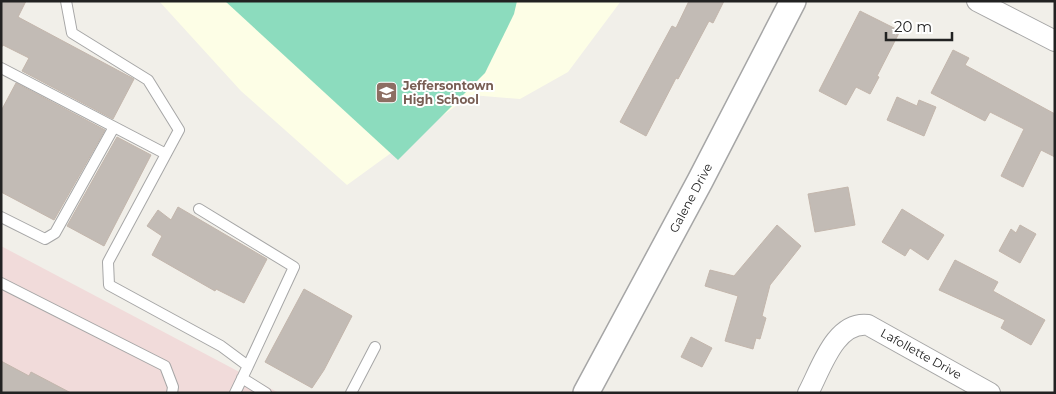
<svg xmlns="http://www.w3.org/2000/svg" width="1056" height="394" viewBox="0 0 1056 394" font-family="Montserrat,sans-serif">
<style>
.commercial{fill:#f1dbda}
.education{fill:#fdfee6}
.pitch{fill:#8cdcbe}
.building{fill:#c2bbb5;stroke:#c3b6ac}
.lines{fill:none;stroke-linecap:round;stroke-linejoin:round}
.service-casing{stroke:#a6a6a6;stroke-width:12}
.minor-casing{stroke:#a6a6a6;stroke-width:22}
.tertiary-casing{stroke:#a6a6a6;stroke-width:28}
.service{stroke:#fff;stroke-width:10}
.minor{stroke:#fff;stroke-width:20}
.tertiary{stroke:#fff;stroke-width:25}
.labels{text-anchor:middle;stroke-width:4;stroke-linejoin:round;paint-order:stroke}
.education-label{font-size:12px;font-weight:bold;fill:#785e54;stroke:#fff;text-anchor:start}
.street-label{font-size:12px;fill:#222;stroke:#fff}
</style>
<rect width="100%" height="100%" fill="#f1efe9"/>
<path class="commercial" d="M1,246l278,147h-278z"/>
<path class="education" d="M159,1h462l-53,71 -48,27 -49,-4 -124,90 -106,-94z"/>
<path class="pitch" d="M225,1h292l-3,13 -29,59 -87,87z"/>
<path class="building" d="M1,1h25l-8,16 116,62 -21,40 -91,-48 7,-13 -26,-13 -2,3z
M689,1h35l-11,22 -4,-2 -31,58 -2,-1 -30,58 -26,-14 52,-96 4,2z
M860,11l40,20 -23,45 2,1 -9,17 -14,-7 -10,18 -27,-14z
M953,50l16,8 -4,7 90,49v43l-14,-7 -18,37 -22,-11 23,-47 -34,-17 -5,9 -54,-28z
M16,83l89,47 -51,90 -53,-28v-81z
M897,97l20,9 2,-6 17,7 -12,29 -37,-16z
M117,137l34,18 -47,91 -37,-20z
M848,187l7,38 -40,7 -7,-38z
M178,207l89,52 -23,44 -28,-14 -1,2 -63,-36 10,-19 -15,-10 11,-16 13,10z
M902,209l42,26 -16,25 -18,-12 -5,8 -23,-14z
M777,225l24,21 -31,39 -8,31 4,2 -6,21 -4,-1 -3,11 -28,-8 13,-45 -33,-10 5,-16 24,6z
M1020,225l16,9 -16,29 -21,-12 12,-22 5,4z
M955,260l43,22 -5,9 52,29 -14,25 -30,-17 4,-8 -66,-30z
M304,289l48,27 -28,54 -12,18 -47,-26z
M691,337l21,11 -10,19 -21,-10z
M1,361l28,15 2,-4 40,21h-70z"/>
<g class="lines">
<defs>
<path id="service" d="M66,1l6,32 76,47 31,50 -71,132 1,23 112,61 27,20 -13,27
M1,68l165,86
M199,209l95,58 -46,99
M1,217l44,22 10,-6 59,-106
M1,283l164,83 8,21 -1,6
M242,378l24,15
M351,393l24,-46"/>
<path id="minor" d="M977,1l78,40
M808,393c13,-24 27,-72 60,-68l122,68"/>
<path id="tertiary" d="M586,393l114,-212 93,-180"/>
</defs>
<use href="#service" class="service-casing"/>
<use href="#minor" class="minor-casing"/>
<use href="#tertiary" class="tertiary-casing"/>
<use href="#service" class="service"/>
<use href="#minor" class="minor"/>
<use href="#tertiary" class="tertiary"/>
</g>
<defs>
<symbol id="school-square" viewBox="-11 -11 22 22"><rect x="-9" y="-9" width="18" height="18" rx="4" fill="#8d6e63" stroke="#fff"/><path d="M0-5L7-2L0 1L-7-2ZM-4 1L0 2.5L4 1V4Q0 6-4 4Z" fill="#fff"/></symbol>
</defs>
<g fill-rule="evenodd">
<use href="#school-square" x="374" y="80" width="25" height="25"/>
</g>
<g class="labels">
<g class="education-label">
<text x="403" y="90">Jeffersontown<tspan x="403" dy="14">High School</tspan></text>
</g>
<g class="street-label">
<text transform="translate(691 198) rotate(-62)" y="4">Galene Drive</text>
<text transform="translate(921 354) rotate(29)" y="4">Lafollette Drive</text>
</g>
</g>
<rect width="1056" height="394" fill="none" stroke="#222222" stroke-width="5"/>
<path d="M886 32v8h66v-8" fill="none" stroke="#222222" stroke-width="2.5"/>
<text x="894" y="32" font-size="15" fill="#222222" stroke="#ffffff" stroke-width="4" paint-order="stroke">20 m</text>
</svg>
